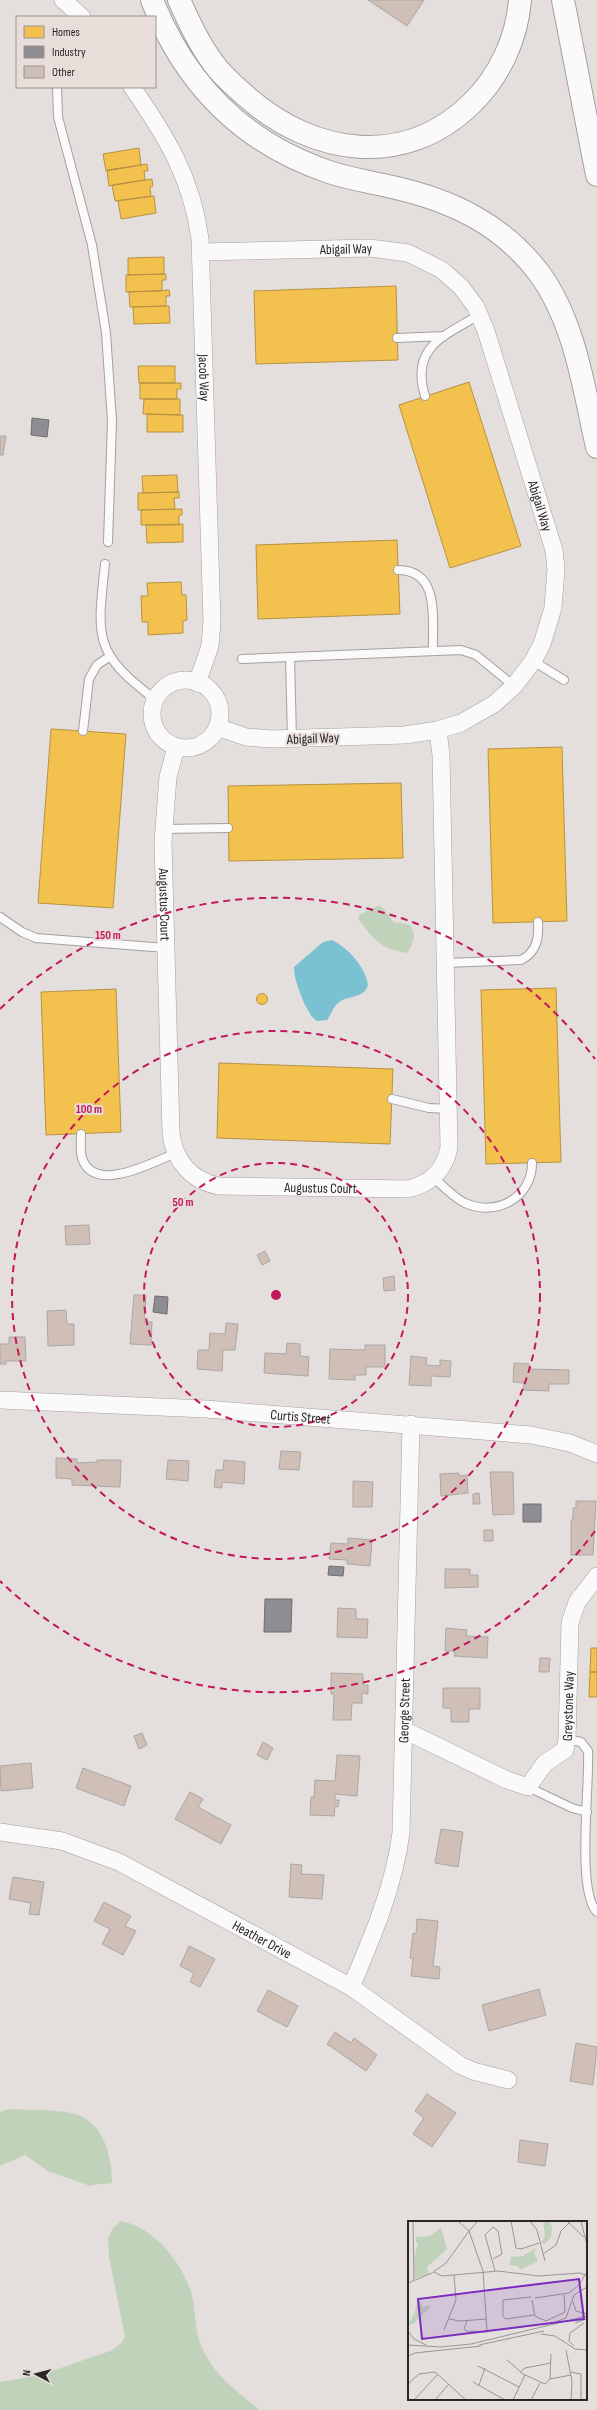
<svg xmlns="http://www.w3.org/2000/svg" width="597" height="2410" viewBox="0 0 597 2410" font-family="'Sofia Sans Condensed',sans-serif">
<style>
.green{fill:#c1d2ba}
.water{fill:#7ac2d2}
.homes{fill:#f2c14e;stroke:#b69242}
.industry{fill:#8d8d92;stroke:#6f6e71}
.building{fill:#cfbfb6;stroke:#aaa7a5}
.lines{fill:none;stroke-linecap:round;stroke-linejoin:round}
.lane-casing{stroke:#a4a09f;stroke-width:10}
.street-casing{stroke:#a4a09f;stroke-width:18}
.highway-casing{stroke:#a4a09f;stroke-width:24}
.lane{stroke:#fbfafa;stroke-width:8}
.street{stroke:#fbfafa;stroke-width:17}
.highway{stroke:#fbfafa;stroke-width:22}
.ring{fill:none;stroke:#c2185b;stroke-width:2;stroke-dasharray:7 5}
.labels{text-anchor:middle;stroke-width:4;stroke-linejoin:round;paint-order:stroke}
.street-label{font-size:14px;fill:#292625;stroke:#e7deda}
.inset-road{fill:none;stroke:#999593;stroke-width:1}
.view{fill:#7b2cbf;fill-opacity:0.15;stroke:#7b2cbf;stroke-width:2}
.inset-edge{fill:none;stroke:#292625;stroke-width:2}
.centre{fill:#c2185b;stroke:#e7deda;stroke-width:2}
.ring-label{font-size:12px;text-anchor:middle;font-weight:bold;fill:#c2185b;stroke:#e7deda;stroke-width:4;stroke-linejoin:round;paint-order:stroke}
</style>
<rect width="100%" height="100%" fill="#e4dfdd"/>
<path class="green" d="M380,905l14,17 16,3c7,10 3,19 -3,28 -27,-5 -32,-12 -48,-33v-5z
M8,2109c17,1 58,0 73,7 25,12 31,44 31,67 -8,2 -14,0 -22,3l-42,-15 -23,-16 -25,11v-54z
M121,2221c32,6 58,38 69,68 6,16 4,35 9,51 11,32 36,50 61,70h-260v-28c30,-4 57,-12 86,-23 14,-5 31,-7 39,-22l-16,-80 -1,-18 5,-11z"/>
<path class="water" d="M332,940c15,7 34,27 36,45 -4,14 -21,10 -30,18 -5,4 -7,12 -11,17l-10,1c-10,-5 -24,-43 -23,-54l29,-25z"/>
<path class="homes" d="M139,148l2,17 -35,6 -3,-17z
M147,164l1,7h-4l1,9 -36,6 -2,-16z
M152,179l1,7 -3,1 1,9 -36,5 -3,-16z
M154,196l2,17 -35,6 -3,-18z
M164,257v17l-36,1v-17z
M166,274v6h-4v11l-36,1v-17z
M396,286l2,74 -142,4 -2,-73z
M169,290l1,6h-4v10l-36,1 -1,-15z
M169,306l1,17 -36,1 -1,-17z
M138,366h37v17h-36z
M469,382l52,164 -71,22 -51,-163z
M140,383h41v6h-4v10h-37z
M144,399h36v16l-37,-1z
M147,414l36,1v17h-36z
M177,475l1,17 -35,1 -1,-17z
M179,492v6h-5l1,11 -37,1v-17z
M182,509v6h-3v10h-38v-15z
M183,524v18l-36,1 -1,-18z
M397,540l3,74 -142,5 -2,-74z
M181,582l1,13h4l1,25 -4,1v12l-35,2v-13h-6l-1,-26h7l-1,-13z
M51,729l75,5 -13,174 -75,-5z
M562,747l5,174 -74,2 -5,-174z
M401,783l2,75 -174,3 -1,-75z
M556,988l5,174 -75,2 -5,-174z
M116,989l5,143 -75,3 -5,-143z
M256.5 999a5.5 5.5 0 1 1 11 0a5.5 5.5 0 1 1-11 0Z
M219,1063l174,6 -3,75 -173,-6z
M591,1648h6v24h-7z
M590,1672h7v25h-8z"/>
<path class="industry" d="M32,418l17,2 -2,17 -16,-2z
M155,1296l13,1 -1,17 -14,-2z
M523,1504h18v18h-18z
M329,1566l15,1 -1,9 -15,-1z
M265,1599h27l-1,33h-27z"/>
<path class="building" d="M368,0h56l-17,26z
M0,436h6l-3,19h-3z
M89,1225l1,19 -24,1 -1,-19z
M265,1251l5,10 -8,4 -5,-10z
M394,1276l1,14 -11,1 -1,-13z
M134,1295h12l-2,27h8l-1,23 -21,-1z
M66,1310l1,14h7v21l-26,1 -1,-35z
M226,1323l12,1 -3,26h-12l-1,21 -25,-2 1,-19h11l1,-17 15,1z
M9,1337h16l1,24h-20v3h-6v-20h9z
M287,1343l13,1v12l9,1 -1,19 -44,-3 1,-20 21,1z
M365,1345h20v22h-19v8h-11v5l-26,-1 1,-30 35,1z
M411,1356l16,2 -1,7 14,1v-6l11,1 -1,16 -19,-1v10l-22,-1z
M514,1363l15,1v5l40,1v14h-20v7l-26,-1 1,-7 -11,-1z
M281,1451l20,1 -2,18 -20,-1z
M56,1458l21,1v4l20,-1v-2h24l-1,27 -48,-2v-6l-16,-1z
M168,1460l21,1 -1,20 -22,-2z
M224,1460l21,2 -1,22 -22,-2v6l-8,-1 2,-17h7z
M490,1472h23l1,42 -21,1z
M459,1473v3l8,-1 1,18 -27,3 -1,-22z
M353,1481l20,1 -1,25h-19z
M479,1493l1,11h-7v-10z
M576,1501h20l-3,54h-22v-35h2v-12h3z
M484,1530h9v11h-9z
M348,1538l24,2 -2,26 -23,-2v-4l-18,-1 2,-16 17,1z
M445,1569h25v6h8v12l-33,1z
M338,1608l18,1v10h12l-1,19 -30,-1z
M446,1628l21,2 -1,6 22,1 -1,21 -33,-2 1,-5h-10z
M540,1658h10l-1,14h-10z
M331,1673l32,1v11h5v9l-6,-1v10h-10l-1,17h-18l1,-26h-3z
M443,1688h37v21h-11v13h-18v-14h-8z
M142,1733l5,12 -8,4 -5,-13z
M263,1742l10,6 -6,12 -10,-5z
M337,1755l23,1 -3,40 -22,-2v6h4l-1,7 -3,-1 -1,10 -24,-1 1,-18h3l1,-17 20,1z
M31,1763l2,25 -32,3 -1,-25z
M83,1768l48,18 -7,20 -48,-18z
M190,1792l13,7 -5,8 33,18 -10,19 -46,-25z
M441,1829l22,3 -5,35 -23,-4z
M291,1864l11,1 -1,9 23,1 -2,24 -33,-2z
M13,1877l31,5 -5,33 -10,-1 2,-11 -22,-4z
M104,1902l27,14 -6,10 11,5 -13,24 -21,-11 8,-15 -16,-8z
M417,1919l21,2 -5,45 7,1 -1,12 -28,-3 2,-18h-3l3,-25 3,1z
M189,1946l26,13 -15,28 -10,-5 4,-9 -14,-7z
M539,1989l7,26 -57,16 -7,-26z
M268,1990l30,16 -11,21 -30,-16z
M335,2032l16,11 3,-5 23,17 -11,16 -39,-27z
M576,2043l21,4 -4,38 -23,-4z
M427,2094l29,19 -24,34 -19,-13 11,-16 -9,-7z
M520,2140l28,4 -3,22 -27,-4z"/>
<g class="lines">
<defs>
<path id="lane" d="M57,87l1,30 34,128 14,88 6,88 -4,121
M397,338l47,-2
M425,396c-15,-49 19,-60 54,-81
M105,564c-8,74 -12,89 51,136
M398,570c43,0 34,51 35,81
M290,657l2,82
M242,659l219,-9 15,5 38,31
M533,661l31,19
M83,731l6,-52 8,-14 12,-8
M164,829l64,-1
M0,917l22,15 14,6 130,10
M446,963l75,-3c16,-8 18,-22 17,-38
M392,1099l37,9 20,1
M81,1134c0,8 -1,17 1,24 12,37 71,4 94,-5
M433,1177c10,9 20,20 32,26 31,14 67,-5 67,-40
M567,1739l14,3 7,9c2,33 -12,140 9,161
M528,1787l44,21 15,4"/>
<g id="street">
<path d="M63,0l19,17"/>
<path id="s1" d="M132,87c34,49 60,91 68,152l12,383 -2,24 -13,37"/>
<path id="s2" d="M201,252l169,-4 38,5 34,17 19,17 15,20 10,24 68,219 2,19 -3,39 -11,36 -9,17 -19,25 -20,18 -33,19 -23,7 -33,5 -133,4 -26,-2 -29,-10"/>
<circle cx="186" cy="714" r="34"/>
<path id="s3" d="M176,747l-8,30 -5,65 8,291c3,27 20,48 48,53l189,3c22,-5 37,-19 41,-42l-8,-392 -3,-25"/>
<path id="s4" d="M0,1400l206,9 325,26 39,8 27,11"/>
<path id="s5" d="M404,1730l103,50 21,7 17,-24 20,-13 2,-11 3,-116 7,-21 20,-26"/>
<path id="s6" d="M0,1832l62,9 57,21 232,125 109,78 13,6 35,9"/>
<path id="s7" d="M351,1987c21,-49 43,-100 50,-154l10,-409"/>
</g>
<path id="highway" d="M152,0c33,84 91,143 177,172 21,7 42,10 63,15 59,13 110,37 147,86 36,49 45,116 58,174
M179,0c10,22 20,44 35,64 9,13 22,23 34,34 66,57 156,71 223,6 28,-27 46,-65 49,-104
M563,0l34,175"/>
</defs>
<use href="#lane" class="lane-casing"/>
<use href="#street" class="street-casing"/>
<use href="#highway" class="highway-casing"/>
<use href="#lane" class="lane"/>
<use href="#street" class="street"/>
<use href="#highway" class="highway"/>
</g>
<g class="ring">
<circle cx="276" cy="1295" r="132"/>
<circle cx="276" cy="1295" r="264"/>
<path d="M595 1531A397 397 0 0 1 0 1581M0 1009A397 397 0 0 1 595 1059"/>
</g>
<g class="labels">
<g class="street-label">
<text dy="5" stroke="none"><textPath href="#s2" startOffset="145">Abigail Way</textPath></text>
<text dy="5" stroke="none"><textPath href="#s1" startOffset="307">Jacob Way</textPath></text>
<text dy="5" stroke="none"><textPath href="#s2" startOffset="505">Abigail Way</textPath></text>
<text transform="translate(313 738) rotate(-2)" y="5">Abigail Way</text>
<text dy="5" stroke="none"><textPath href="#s3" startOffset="159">Augustus Court</textPath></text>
<text dy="5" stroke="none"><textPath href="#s3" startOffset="566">Augustus Court</textPath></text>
<text dy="5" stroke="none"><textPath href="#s4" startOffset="301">Curtis Street</textPath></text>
<text dy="5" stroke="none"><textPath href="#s5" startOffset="234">Greystone Way</textPath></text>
<text dy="5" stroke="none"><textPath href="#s7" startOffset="285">George Street</textPath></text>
<text dy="5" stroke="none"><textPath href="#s6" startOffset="286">Heather Drive</textPath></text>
</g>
</g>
<g transform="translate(408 2221)">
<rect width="179" height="179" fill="#e4dfdd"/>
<path d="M135,0h6l3,6 -1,10 -6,7 -4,-1 4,-7zM33,7l6,21 -20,18 2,7 -14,4 -1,-18 4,-17 -2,-1v-5l14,-1zM128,27l-2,5 4,8 -5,3 -13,6 -2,-4 -9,-1 2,-8 12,-1zM10,77l5,9 7,-2 1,2 -18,17 -5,1 7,-13z" fill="#c1d2ba"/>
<path class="inset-road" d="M5,0l1,59M50,0l11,10 14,40 4,61 -21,-1 -2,-2 3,-8M103,0l5,27 5,1 18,-6M122,0l7,9 8,31M159,0l17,16M173,0l6,24M135,33l13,-9 5,-14 8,-8M85,38l9,-5 -4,-23 -5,-4 -8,8 10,36M26,51l8,4 56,-5 41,5 41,-3 5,2 2,-3M0,62l24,-10 14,-10 23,-32 9,-10M123,76l-28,3v16l3,3 28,-4M127,77l34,-5 10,-8 6,-10M124,79l3,16 11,5 19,-9 -1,-17M165,81l3,9 11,3M41,98l11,2 27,-2M145,102l13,-5 8,-23 13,-8M167,102l12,-4M36,109l12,-30 -2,-25M0,110l6,8 12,6M133,113l14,2 20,13 12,1M0,124l33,2 30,-3 116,-28M71,124l65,-14M166,125l-5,-5 1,-8 14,-10M158,129l6,31 -1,19M0,135l7,-3 66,-7M99,139l16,14 22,10 5,-5 1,-25M70,145l41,21M112,151l5,-4 26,-5M163,151l10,2v26M142,158l21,-4M65,161l32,18M0,163l11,-10 16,-2 31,28M71,164l6,-17M6,179l24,-26M27,179l14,-16M105,179l12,-25M123,179l9,-17"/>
<path class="view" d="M171,58l5,40 -162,20 -4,-40z"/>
<rect width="179" height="179" class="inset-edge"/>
</g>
<circle cx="276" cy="1295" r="6" class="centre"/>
<g class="ring-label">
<text x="108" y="939">150 m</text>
<text x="89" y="1113">100 m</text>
<text x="183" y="1206">50 m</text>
</g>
<rect x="16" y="16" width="140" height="72" fill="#e7deda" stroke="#9b9492"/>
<rect x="24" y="26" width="20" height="12" fill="#f2c14e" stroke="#9b9492"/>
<text x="52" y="36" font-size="12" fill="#292625">Homes</text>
<rect x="24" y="46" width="20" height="12" fill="#8d8d92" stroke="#9b9492"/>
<text x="52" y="56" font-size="12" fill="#292625">Industry</text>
<rect x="24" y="66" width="20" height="12" fill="#cfbfb6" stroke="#9b9492"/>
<text x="52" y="76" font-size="12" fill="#292625">Other</text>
<g transform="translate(36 2374) rotate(277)" stroke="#e7deda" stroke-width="3" paint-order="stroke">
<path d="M0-3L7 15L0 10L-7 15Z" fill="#292625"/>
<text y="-6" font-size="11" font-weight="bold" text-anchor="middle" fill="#292625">N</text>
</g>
</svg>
